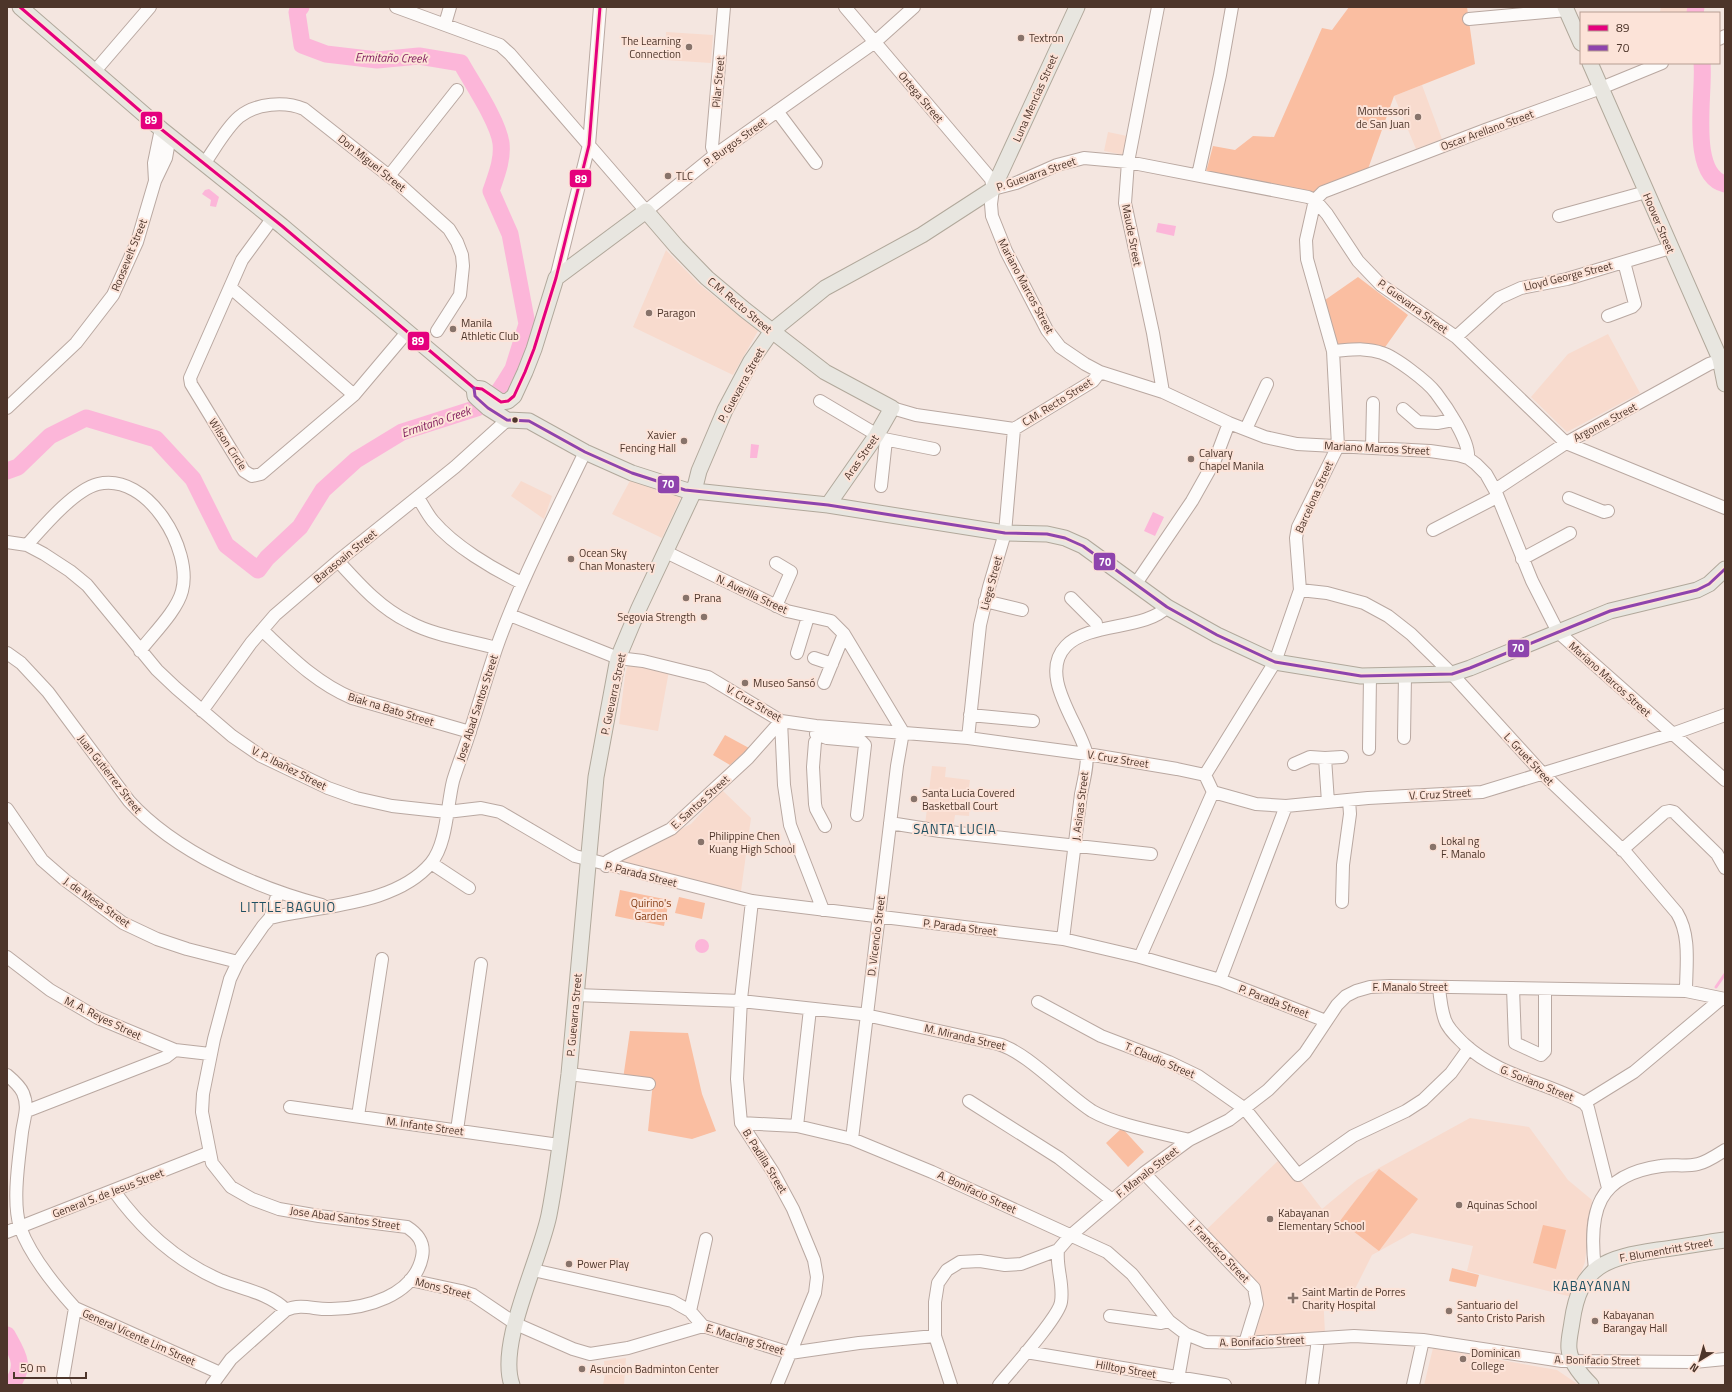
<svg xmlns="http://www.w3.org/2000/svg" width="1732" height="1392" viewBox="0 0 1732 1392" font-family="'Titillium Web',sans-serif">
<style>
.built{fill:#f8dbce}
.green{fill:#fabea1}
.water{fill:#fcb6d9}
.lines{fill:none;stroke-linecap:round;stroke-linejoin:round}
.stream{stroke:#fcb6d9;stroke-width:3}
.river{stroke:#fcb6d9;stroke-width:17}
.minor-casing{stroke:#b9a8a1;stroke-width:14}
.major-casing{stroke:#b1a89b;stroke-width:17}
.minor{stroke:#fdfbfa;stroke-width:12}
.major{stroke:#e8e6e0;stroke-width:15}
.bus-1-casing{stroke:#fce3d8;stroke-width:6}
.bus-2-casing{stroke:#fce3d8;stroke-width:6}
.bus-1{stroke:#e5007d;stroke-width:3}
.bus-2{stroke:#8e44ad;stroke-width:3}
.poi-dot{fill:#87736a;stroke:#fce3d8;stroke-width:1.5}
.bus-dot{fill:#4d352a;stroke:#fce3d8;stroke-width:1.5}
.labels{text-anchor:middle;stroke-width:4;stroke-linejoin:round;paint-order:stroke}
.poi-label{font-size:11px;fill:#4d352a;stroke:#fce3d8;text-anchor:start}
.street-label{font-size:11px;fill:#4d352a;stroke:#fce3d8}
.park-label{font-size:11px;fill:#853c13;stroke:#fce3d8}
.water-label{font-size:12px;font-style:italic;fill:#831f5f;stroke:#fce3d8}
.quarter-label{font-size:13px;letter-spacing:1px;fill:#1f5062;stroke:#fce3d8}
.line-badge{stroke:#fce3d8;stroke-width:1.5}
.badge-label{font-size:11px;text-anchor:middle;font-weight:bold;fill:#fff}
</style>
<rect width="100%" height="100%" fill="#f4e6e0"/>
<path class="built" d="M1661,7h30l-1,6 -30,-1z
M666,32l47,3 -2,28 -46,-3z
M1422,85l20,54 -26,10 -22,-53z
M1108,132l19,4 -3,19 -20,-4z
M666,250l33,34 59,47 -25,44 -100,-48z
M1608,334l32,59 -73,39 -36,-35 37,-43z
M632,477l50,18 -20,43 -50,-24z
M521,481l31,15 -8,23 -33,-23z
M631,664l38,7 -11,60 -39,-7 6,-48 2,-9z
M932,766l14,1 -1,10 25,3 -3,21 3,1 -1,14 -14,-1 -2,13 -28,-3z
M722,790l29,28 -10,73 -121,-25 -2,-7 73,-35z
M1470,1118l59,9 39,53 24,20 -7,62 -13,35 -105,-26 6,-25 -61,-13 -40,22 -22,44 -27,-4 2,38 -73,6 5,-53 -10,-14 -41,-42 76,-73 40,52 35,-29z
M1433,1348l124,22 22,15h-155z
M626,1358l-2,27h-21l2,-11 -1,-13z"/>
<path class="green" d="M1349,7h118l8,57 -81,32 -26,73 -48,25 -114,-22 7,-26 22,4 18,-14 21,1 48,-109 10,2z
M1358,277l50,38 -25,35 -19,-7 -27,5 -12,-48z
M725,735l24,13 -19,17 -17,-10z
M620,890l49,10 -5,26 -49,-10z
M679,897l26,6 -3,16 -27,-6z
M630,1031l58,2 14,61 14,37 -24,8 -44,-8 5,-49 -30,-3z
M1122,1128l22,24 -16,15 -22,-24z
M1379,1169l39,30 -39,52 -39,-30z
M1543,1225l23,5 -10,39 -23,-6z
M1452,1268l27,7 -3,12 -27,-6z"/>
<path class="water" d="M209,189l10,8 -3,10 -6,-1 1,-6 -9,-6 3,-4z
M1158,223l18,3 -2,10 -18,-4z
M751,444l8,1 -2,13h-7z
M1153,512l11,5 -9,19 -11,-5z
M695 946a7 7 0 1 1 14 0a7 7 0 1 1-14 0Z"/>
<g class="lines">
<path class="stream" d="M1716,987l9,-13"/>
<path class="river" d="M1695,13l1,-6
M1702,63c3,30 -14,112 23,121
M7,471l11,-4 32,-31 36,-18 70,21 37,40 33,66 32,25 9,-12 33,-31 23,-37 33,-30 46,-28 75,-24 22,-17 6,-9 8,-13 14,-45 -17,-90 -19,-43c5,-15 12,-31 10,-48 -3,-22 -29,-60 -40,-80l-42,-7 -42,4 -51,-6 -24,-9 -5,-33 4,-5
M7,1335c10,18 20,31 4,50"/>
<defs>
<path id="minor" d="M396,7l104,38 10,9 136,157 69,-56 160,-113 39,-35
M845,7l146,172 2,10 -2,15 1,12 14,35 41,79 13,17 25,17 15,8 63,20 66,31 36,14 32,7 133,7 28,4 10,3 8,6 10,10 9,16 37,91 26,51 167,148
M1158,7l-30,155 -3,41 28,130 10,59
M1469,19l98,-9
M445,24l5,-17
M1719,39l6,-3
M95,71l55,-64
M777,111l39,52
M715,155l-3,-8 12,-140
M204,164c10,-14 22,-36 35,-47 17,-14 46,-16 65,-8l94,74 51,46 8,13 5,13 1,11 -3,29 -23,36
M1198,175l22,-100 12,-68
M389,176l68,-86
M155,181l-1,-18 7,-34
M993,189l23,-6 41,-18 27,-7 44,4 180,35 7,3 12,14 31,47 23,24 75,52 110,106 159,65
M1559,216l87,-24
M272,219l-30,41 -52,118 1,6 53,87 8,5 9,-2 93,-79 54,-64
M556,278l33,-133 11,-138
M231,288l123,107
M1608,316l24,-9 3,-3 -11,-42
M1456,337l43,-39 22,-10 46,-9 103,-31
M1333,351c17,-1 33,-4 49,2 13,4 45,28 54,40 10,13 34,48 32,65
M820,401l64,38 50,10
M7,408l69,-65 37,-48 24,-53 18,-61 11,-23 4,-22
M892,408l24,7 98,14 79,-48 7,-9
M1403,409l15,13 19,1 16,-3
M1246,429l21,-45
M1372,448l1,-45
M881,486l5,-46
M1495,490l71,-47 143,-79 16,-5
M418,498c5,7 9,16 15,23 21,25 60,48 89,62
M1569,498l35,14 4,-1
M1433,530l64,-33
M7,542l20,3 17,9 26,17 17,14 70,85 19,18 56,48 29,20 67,32 28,10 36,8 55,6 34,-4 19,4 75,44 177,45 311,38 77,18 80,23 106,41
M27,545c16,-18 47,-55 71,-61 50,-12 95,66 84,107 -5,20 -30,44 -42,60
M666,552l121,59 44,10 13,13 59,98
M1522,559l48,-26
M338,561c21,23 42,47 71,61 26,14 59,18 87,26
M776,563l15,9 -15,34
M1135,585l57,-84 23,-41 14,-37
M1300,590l27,3 37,10 24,13 23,18 41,40 90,99 84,80 51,60c14,23 9,53 9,78
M1071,598l25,25
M985,601l37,9
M510,615l108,43 25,3 65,16 73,44 35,5 152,12 119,16 90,15 28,6 8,17 43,12 30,2 82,-8 114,-6 190,-58 53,-19
M262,630c28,26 54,53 90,68l118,34
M7,653l14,10 27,29 81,109c46,51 128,87 193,104
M797,653l11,-36
M814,658l18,6
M824,683l20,-49
M202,711l49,-68 24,-28 63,-54 117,-94 52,-47
M970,715l63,6
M781,721l3,64 6,40 33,85
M816,734l11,4 34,3 4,4 -8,70
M968,738l12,-113 9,-38 16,-54 9,-104
M1404,738l1,-63
M815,742l-2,25 2,37 1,5 9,17
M1369,749l1,-73
M1325,758l3,44
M1294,764l16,-7 15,1 17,-1
M1205,775l70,-113 25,-72 -4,-52 2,-11 40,-81 -5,-95 -26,-92 -1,-19 9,-40 8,-8 162,-62 116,-42 61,-25
M7,809l35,51 23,20 58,43 34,16 30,10 51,13
M890,823l50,8 211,23
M1622,850l43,-38 5,-1 4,1 43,42 8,14
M431,863l38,25
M606,866l2,-5 11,-6 52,-26 77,-71 33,-37
M752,901l-11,98 -4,80 4,44 32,49 20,37 21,51 3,17 -2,16 -38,92
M1342,902l1,-37 7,-51 -1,-14
M270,918c50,-13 125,-12 161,-55 16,-19 16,-58 22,-82 5,-17 12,-33 17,-50 9,-27 17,-55 26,-82 24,-68 58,-132 89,-197
M1063,939c6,-48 12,-96 18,-145 2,-10 8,-33 5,-42 -8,-30 -48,-77 -20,-106 23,-24 80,-16 101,-39
M7,957l43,33 48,28 77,32 35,4
M1140,957l73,-165
M1220,980l66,-174
M1439,987c1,11 2,22 6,33 3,9 12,17 19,24 36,33 80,37 120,59l4,5 20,80
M1513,988l2,55 26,12 4,-4v-62
M576,995l165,6 120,13 137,30c29,8 66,49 94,67 24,14 69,22 97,29
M1038,1002l63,34 68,26 29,14 47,33 53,66 55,-39 53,-25 17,-11 28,-27 18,-25
M569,1074l80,10
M7,1075c6,5 13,11 16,18 6,14 1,25 -1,39 -3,27 -10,69 -2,95 10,28 35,59 55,81l145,65
M969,1101l90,57 53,42
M1584,1103l50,-31 87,-73
M290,1107l269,38
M27,1111l139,-54 9,-7
M358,1116l24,-157
M741,1123l56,3 55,13 80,33 175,80 25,22 37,47 17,13 20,8 39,1 109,-7 69,4 139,21 132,1 31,-3
M797,1126l13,-117
M457,1130l24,-166
M852,1139l45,-373 6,-34
M1144,1173l110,115 3,16 -12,39
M114,1191c28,39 63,70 106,89 22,9 49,13 66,30
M7,1232l201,-79
M1595,1269c-7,-58 2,-94 66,-103 12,-2 25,1 37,-2 9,-2 19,-9 27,-14
M533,1270l139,31 18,10 13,15
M410,1280l51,11 12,4 43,29 57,25 17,5 38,-6 75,-22 87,27 69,-10 76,-7
M690,1311l16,-72
M1110,1316l51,7 8,-2
M1026,1352l199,33
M65,1385l-2,-7 12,-70
M212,1385l19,-26 55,-49c16,-7 29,0 45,-1 34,0 83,-13 91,-52 3,-14 -4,-23 -15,-30l-88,-11 -40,-7 -27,-10 -21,-12 -19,-24 -10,-51 1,-18 11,-55 16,-60 8,-17 25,-36 7,-8 8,-25
M951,1385l-16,-49v-34l3,-19 9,-13 13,-8 20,-1 25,4 16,-1 37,-14 12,-14 74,-63 45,-33 40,-20 39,-30 37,-37 32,-48 9,-9 10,-5 14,-4 20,-1 296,5 39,8
M999,1385c12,-15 60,-68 62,-83 3,-18 -5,-34 -3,-52
M1177,1385l9,-51
M1312,1385l6,-46
M1413,1385l10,-45"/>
<path id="major" d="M20,7l141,122 121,97 186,157 6,5 8,1 19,13 7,-1 6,-5 11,-24 9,-23 22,-71 90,-67 31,36 30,31 38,32 80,62 67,36 -16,28 -48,69
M1565,7l16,36
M1590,63l130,296 5,25
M474,388l1,8 3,3 10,9 19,12 22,1 56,31 47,21 53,17 143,15 177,28 42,1 18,4 18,8 84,61 50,28 58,27 86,14 91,-2 18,-6 140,-57 87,-21 12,-6 16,-15
M512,1385c-15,-41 28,-125 37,-170 9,-46 14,-94 20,-141l27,-297 22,-119 21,-50 55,-117 5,-20 26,-61 26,-49 21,-30 53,-43 97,-53 71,-46 84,-182
M1591,1385c-9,-9 -21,-23 -22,-36 -1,-8 2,-19 3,-27 8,-58 35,-64 86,-72 23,-3 45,-7 67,-10"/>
</defs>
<use href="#minor" class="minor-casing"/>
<use href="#major" class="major-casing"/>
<use href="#minor" class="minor"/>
<use href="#major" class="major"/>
<defs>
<path id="bus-1" d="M20,7l141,122 121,97 186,157 6,5 8,1 19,13 7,-1 6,-5 11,-24 9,-23 22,-71 33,-133 11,-138"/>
<path id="bus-2" d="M474,388l1,8 3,3 10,9 19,12 22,1 56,31 47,21 53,17 143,15 177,28 42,1 18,4 18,8 84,61 50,28 58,27 86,14 91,-2 18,-6 140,-57 87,-21 12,-6 16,-15"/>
</defs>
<use href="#bus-1" class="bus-1-casing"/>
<use href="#bus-2" class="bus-2-casing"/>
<use href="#bus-1" class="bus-1"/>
<use href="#bus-2" class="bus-2"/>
</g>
<g class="poi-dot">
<circle cx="1021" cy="38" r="4"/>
<circle cx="689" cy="47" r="4"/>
<circle cx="1418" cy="117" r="4"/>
<circle cx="668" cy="176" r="4"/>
<circle cx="649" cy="313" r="4"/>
<circle cx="453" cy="329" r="4"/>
<circle cx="684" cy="441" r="4"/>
<circle cx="1191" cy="459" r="4"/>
<circle cx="571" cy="559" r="4"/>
<circle cx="686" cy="598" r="4"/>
<circle cx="704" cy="617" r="4"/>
<circle cx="745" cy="683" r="4"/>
<circle cx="914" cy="799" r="4"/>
<circle cx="701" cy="842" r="4"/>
<circle cx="1433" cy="847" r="4"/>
<circle cx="1459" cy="1205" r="4"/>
<circle cx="1270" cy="1219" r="4"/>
<circle cx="569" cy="1264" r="4"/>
<path d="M1291 1292h4v4h4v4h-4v4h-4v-4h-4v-4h4z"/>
<circle cx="1449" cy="1311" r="4"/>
<circle cx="1595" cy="1321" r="4"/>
<circle cx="1463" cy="1359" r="4"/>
<circle cx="582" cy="1369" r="4"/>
</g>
<circle class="bus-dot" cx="515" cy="420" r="3.5"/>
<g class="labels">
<g class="poi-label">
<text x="1029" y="42">Textron</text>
<text x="681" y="45" text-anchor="end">The Learning<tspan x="681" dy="13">Connection</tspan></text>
<text x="1410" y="115" text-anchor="end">Montessori<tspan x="1410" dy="13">de San Juan</tspan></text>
<text x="676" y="180">TLC</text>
<text x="657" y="317">Paragon</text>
<text x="461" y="327">Manila<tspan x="461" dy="13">Athletic Club</tspan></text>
<text x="676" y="439" text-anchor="end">Xavier<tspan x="676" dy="13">Fencing Hall</tspan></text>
<text x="1199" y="457">Calvary<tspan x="1199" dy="13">Chapel Manila</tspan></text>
<text x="579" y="557">Ocean Sky<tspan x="579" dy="13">Chan Monastery</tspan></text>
<text x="694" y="602">Prana</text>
<text x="696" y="621" text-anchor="end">Segovia Strength</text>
<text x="753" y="687">Museo Sansó</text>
<text x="922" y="797">Santa Lucia Covered<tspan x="922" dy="13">Basketball Court</tspan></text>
<text x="709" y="840">Philippine Chen<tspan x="709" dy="13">Kuang High School</tspan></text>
<text x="1441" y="845">Lokal ng<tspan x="1441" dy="13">F. Manalo</tspan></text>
<text x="1467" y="1209">Aquinas School</text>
<text x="1278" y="1217">Kabayanan<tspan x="1278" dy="13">Elementary School</tspan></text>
<text x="577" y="1268">Power Play</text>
<text x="1302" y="1296">Saint Martin de Porres<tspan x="1302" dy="13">Charity Hospital</tspan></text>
<text x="1457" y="1309">Santuario del<tspan x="1457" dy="13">Santo Cristo Parish</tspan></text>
<text x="1603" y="1319">Kabayanan<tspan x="1603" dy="13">Barangay Hall</tspan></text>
<text x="1471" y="1357">Dominican<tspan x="1471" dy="13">College</tspan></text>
<text x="590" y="1373">Asuncion Badminton Center</text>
</g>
<g class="street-label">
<text transform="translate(718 82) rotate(-85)" y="4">Pilar Street</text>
<text transform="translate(921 97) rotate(50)" y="4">Ortega Street</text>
<text transform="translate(1035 98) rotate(-66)" y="4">Luna Mencias Street</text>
<text transform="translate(1487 130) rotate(-20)" y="4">Oscar Arellano Street</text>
<text transform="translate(735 142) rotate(-36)" y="4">P. Burgos Street</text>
<text transform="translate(372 163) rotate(39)" y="4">Don Miguel Street</text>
<text transform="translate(1036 174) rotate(-19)" y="4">P. Guevarra Street</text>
<text transform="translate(1659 223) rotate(67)" y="4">Hoover Street</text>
<text transform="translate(1132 235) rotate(79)" y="4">Maude Street</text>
<text transform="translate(129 255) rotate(-68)" y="4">Roosevelt Street</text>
<text transform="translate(1568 276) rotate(-14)" y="4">Lloyd George Street</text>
<text transform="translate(1026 286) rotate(62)" y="4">Mariano Marcos Street</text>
<text transform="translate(740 305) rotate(40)" y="4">C.M. Recto Street</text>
<text transform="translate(1413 306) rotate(36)" y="4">P. Guevarra Street</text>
<text transform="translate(741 385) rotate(-61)" y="4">P. Guevarra Street</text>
<text transform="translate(1057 402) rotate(-32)" y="4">C.M. Recto Street</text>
<text transform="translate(1605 422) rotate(-28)" y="4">Argonne Street</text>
<text transform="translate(228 444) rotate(57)" y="4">Wilson Circle</text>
<text transform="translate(1377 448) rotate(3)" y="4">Mariano Marcos Street</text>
<text transform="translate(861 457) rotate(-55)" y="4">Aras Street</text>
<text transform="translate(1314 497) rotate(-66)" y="4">Barcelona Street</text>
<text transform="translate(345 556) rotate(-39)" y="4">Barasoain Street</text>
<text transform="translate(991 583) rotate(-75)" y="4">Liege Street</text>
<text transform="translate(752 594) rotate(25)" y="4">N. Averilla Street</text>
<text transform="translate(1610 679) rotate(42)" y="4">Mariano Marcos Street</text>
<text transform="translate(613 694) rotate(-78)" y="4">P. Guevarra Street</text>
<text transform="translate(754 703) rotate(30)" y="4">V. Cruz Street</text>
<text transform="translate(477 708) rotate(-72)" y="4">Jose Abad Santos Street</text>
<text transform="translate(391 709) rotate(17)" y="4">Biak na Bato Street</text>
<text transform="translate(1118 759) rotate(9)" y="4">V. Cruz Street</text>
<text transform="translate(1529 759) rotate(47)" y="4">L. Gruet Street</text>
<text transform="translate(289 768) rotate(27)" y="4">V. P. Ibañez Street</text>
<text transform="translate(110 774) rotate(52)" y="4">Juan Gutierrez Street</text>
<text transform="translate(1440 794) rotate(-3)" y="4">V. Cruz Street</text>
<text transform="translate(700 802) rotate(-42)" y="4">E. Santos Street</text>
<text transform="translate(1080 806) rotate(-83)" y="4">J. Asinas Street</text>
<text transform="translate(641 874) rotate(14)" y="4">P. Parada Street</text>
<text transform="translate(97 902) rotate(35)" y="4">J. de Mesa Street</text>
<text transform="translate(960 927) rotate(7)" y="4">P. Parada Street</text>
<text transform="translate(876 936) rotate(-83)" y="4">D. Vicencio Street</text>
<text x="1410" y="991">F. Manalo Street</text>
<text transform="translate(1274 1001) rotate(21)" y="4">P. Parada Street</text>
<text transform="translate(574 1015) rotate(-85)" y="4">P. Guevarra Street</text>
<text transform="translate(103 1018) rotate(26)" y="4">M. A. Reyes Street</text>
<text transform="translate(965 1037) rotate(13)" y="4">M. Miranda Street</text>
<text transform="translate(1160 1060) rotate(23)" y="4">T. Claudio Street</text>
<text transform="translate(1537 1083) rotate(22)" y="4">G. Soriano Street</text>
<text transform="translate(425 1126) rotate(8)" y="4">M. Infante Street</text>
<text transform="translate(765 1161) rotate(58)" y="4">B. Padilla Street</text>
<text transform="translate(1147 1172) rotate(-38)" y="4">F. Manalo Street</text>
<text transform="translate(977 1192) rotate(25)" y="4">A. Bonifacio Street</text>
<text transform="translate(108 1193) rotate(-21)" y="4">General S. de Jesus Street</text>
<text transform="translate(345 1218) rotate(8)" y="4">Jose Abad Santos Street</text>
<text transform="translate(1666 1250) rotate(-10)" y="4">F. Blumentritt Street</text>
<text transform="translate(1219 1251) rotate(46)" y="4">I. Francisco Street</text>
<text transform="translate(443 1288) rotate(14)" y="4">Mons Street</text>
<text transform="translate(139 1337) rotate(24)" y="4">General Vicente Lim Street</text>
<text transform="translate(745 1339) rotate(17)" y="4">E. Maclang Street</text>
<text transform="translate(1262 1341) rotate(-2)" y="4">A. Bonifacio Street</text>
<text transform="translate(1597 1360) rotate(1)" y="4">A. Bonifacio Street</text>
<text transform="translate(1126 1369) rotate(10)" y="4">Hilltop Street</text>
</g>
<g class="park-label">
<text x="651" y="907">Quirino's<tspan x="651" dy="13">Garden</tspan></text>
</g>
<g class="water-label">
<text transform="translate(391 58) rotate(1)" y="4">Ermitaño Creek</text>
<text transform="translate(436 422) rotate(-19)" y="4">Ermitaño Creek</text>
</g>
<g class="quarter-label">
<text x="955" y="834">SANTA LUCIA</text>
<text x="288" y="912">LITTLE BAGUIO</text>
<text x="1592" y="1291">KABAYANAN</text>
</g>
</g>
<g class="line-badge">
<rect x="140" y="111" width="23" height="19" rx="4" fill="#e5007d"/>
<rect x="569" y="169" width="23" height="19" rx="4" fill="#e5007d"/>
<rect x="407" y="331" width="23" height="20" rx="4" fill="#e5007d"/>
<rect x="657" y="475" width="23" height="19" rx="4" fill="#8e44ad"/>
<rect x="1093" y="552" width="23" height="19" rx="4" fill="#8e44ad"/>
<rect x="1507" y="639" width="23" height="19" rx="4" fill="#8e44ad"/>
</g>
<g class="badge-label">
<text x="151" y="124">89</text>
<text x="581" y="183">89</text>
<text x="418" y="345">89</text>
<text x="668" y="488">70</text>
<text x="1105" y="566">70</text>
<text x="1518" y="652">70</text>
</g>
<rect width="1732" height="1392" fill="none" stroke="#4d352a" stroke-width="16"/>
<rect x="1580" y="12" width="140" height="52" fill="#fce3d8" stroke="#b69d92"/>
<rect x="1588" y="25" width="20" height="6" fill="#e5007d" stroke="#b69d92"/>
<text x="1616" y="32" font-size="12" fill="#4d352a">89</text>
<rect x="1588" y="45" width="20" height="6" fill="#8e44ad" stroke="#b69d92"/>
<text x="1616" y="52" font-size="12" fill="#4d352a">70</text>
<g transform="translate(1700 1360) rotate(217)" stroke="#fce3d8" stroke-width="3" paint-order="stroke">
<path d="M0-3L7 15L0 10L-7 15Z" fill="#4d352a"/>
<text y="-6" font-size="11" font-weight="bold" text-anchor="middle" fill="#4d352a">N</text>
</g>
<path d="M14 1372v6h72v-6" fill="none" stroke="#4d352a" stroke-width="2"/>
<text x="20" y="1372" font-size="12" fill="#4d352a" stroke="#fce3d8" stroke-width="3" paint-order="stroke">50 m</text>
</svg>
